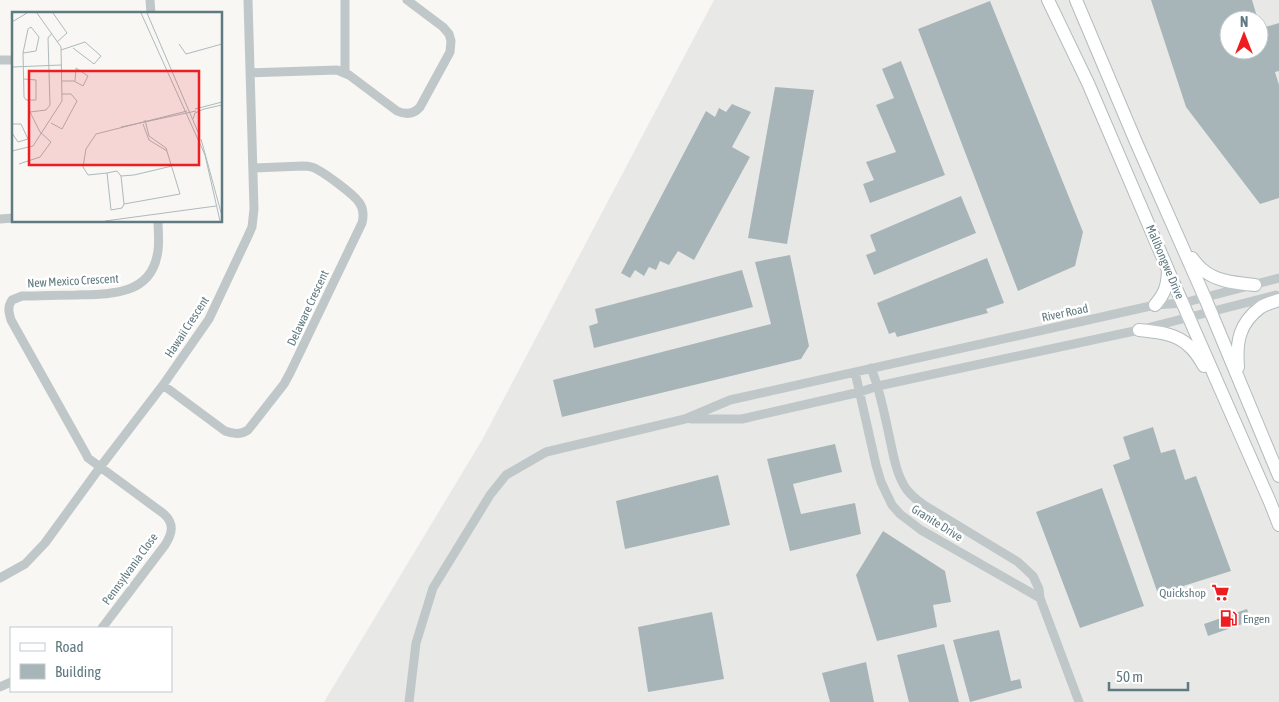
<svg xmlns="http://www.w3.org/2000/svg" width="1279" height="702" viewBox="0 0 1279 702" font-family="'Asap Condensed',sans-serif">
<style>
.built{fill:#e8e9e7;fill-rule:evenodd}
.building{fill:#a8b5b8}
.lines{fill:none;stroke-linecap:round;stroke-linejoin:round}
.secondary-casing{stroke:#b2bbbe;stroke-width:14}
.street{stroke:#c0c7c9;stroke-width:9}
.secondary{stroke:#fff;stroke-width:12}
.labels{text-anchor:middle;stroke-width:5;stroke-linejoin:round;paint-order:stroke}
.street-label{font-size:12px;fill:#607a81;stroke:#fff}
.poi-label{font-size:12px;fill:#607a81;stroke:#fff;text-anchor:end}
.inset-road{fill:none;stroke:#adbabc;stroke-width:1}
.view{fill:#ee1d21;fill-opacity:0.15;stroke:#ee1d21;stroke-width:2.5}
.inset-edge{fill:none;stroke:#607a81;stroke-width:2.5}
</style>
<rect width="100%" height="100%" fill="#f8f7f4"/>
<path class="built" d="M714,0h565v702h-955l158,-262zM1229,20h30v30h-30z"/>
<path class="building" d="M1151,0h101l6,20h-29v30h30v-21l20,-6v48l-4,1 4,13v113l-19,6 -74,-97z
M990,1l93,231 -8,34 -57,25 -100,-262z
M901,61l44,114 -75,28 -7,-19 11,-4 -8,-18 30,-10 -20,-47 18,-7 -12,-29z
M775,87l39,3 -27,154 -39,-6z
M732,104l19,8 -19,35 18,10 -56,103 -16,-9 -9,14 -9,-4 -4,9 -7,-3 -5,9 -9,-6 -5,8 -9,-5 85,-162 9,6 4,-9 7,4z
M961,196l15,37 -102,42 -8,-20 10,-4 -6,-16z
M790,255l19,91 -8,13 -239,58 -9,-37 218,-56 -16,-62z
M987,258l17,45 -18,6 2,4 -91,24 -2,-5 -6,2 -12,-31z
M742,270l11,37 -159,41 -5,-22 9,-3 -3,-14z
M1153,427l8,26 14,-4 10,31 11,-4 35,95 -73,23 -45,-129 17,-6 -7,-22z
M835,444l7,28 -49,12 8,30 54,-11 6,31 -71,17 -23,-92z
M718,475l12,50 -105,24 -9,-48z
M1102,488l42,118 -64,22 -44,-116z
M883,531l62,40 6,31 -18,3 4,22 -60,14 -21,-66z
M1247,609l4,12 -43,15 -4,-12z
M712,612l12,67 -76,13 -10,-65z
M999,630l12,51 9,-2 2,9 -52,14 -17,-62z
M944,644l15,58h-50l-12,-47z
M866,662l8,40h-44l-8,-29z"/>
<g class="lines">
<defs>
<path id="secondary" d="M1048,0l40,83 80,187 102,232 9,23
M1076,0l60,142 69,156 74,178
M1192,258c3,4 7,9 11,12 14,12 34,13 52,15
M1155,305c10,-12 12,-18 13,-33
M1139,330c17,2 37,3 50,16 6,5 11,13 15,20
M1238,367c-2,-25 1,-44 23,-60 5,-3 12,-5 18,-7"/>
</defs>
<use href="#secondary" class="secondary-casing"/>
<path class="street" d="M150,0l1,14
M345,0v73
M0,60h14
M250,73l87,-3 12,5 48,36c9,4 17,3 23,-4l30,-55 1,-11 -2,-7 -6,-7 -36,-27
M0,219l14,-1
M871,368c9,22 13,44 18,67 4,18 7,40 18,55 5,6 11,11 17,15l94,57 15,14 6,13 1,9 39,104
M855,372l21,93 5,17 11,23 8,9 21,16 119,68
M163,385l62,46c8,3 16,4 23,-1l36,-46 6,-11 72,-150c2,-8 2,-15 -4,-22 -5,-7 -32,-27 -40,-31 -4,-3 -9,-4 -15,-4l-49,2
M691,419h51l118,-27 18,-6 261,-56 137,-35
M0,578l25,-14 20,-21 56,-77 62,-81 46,-66 39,-83 4,-9 2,-18 -6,-209
M102,628l63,-83c7,-11 10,-21 -1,-31l-76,-56 -2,-4 -75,-134c-2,-7 -4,-13 1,-20l10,-4c18,0 36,-1 54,-1 32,-1 73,1 81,-39 3,-11 1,-24 1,-35
M0,687l11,-5
M409,702l7,-59 17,-55 57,-93 16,-20 40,-23 139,-33 45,-19 425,-95 28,-2 96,-25"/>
<use href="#secondary" class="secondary"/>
</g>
<defs>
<symbol id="supermarket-bare" viewBox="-9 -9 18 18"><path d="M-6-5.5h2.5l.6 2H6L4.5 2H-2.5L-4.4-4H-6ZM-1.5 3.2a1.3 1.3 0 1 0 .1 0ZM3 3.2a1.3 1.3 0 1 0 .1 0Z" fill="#ee1d21" stroke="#fff" stroke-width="2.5" paint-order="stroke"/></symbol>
<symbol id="fuel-bare" viewBox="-9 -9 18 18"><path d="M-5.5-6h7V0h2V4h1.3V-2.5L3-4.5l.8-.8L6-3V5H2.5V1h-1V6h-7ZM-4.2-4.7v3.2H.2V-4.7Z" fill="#ee1d21" stroke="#fff" stroke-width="2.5" paint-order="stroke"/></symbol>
</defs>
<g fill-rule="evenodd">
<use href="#supermarket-bare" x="1208" y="580" width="25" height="25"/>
<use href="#fuel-bare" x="1216" y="606" width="25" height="25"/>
</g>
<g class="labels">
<g class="street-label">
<text transform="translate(1165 262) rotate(67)" y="4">Malibongwe Drive</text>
<text transform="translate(73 281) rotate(-3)" y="4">New Mexico Crescent</text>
<text transform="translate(308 308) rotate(-65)" y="4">Delaware Crescent</text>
<text transform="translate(1065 313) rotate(-12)" y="4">River Road</text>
<text transform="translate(187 327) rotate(-57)" y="4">Hawaii Crescent</text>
<text transform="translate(937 523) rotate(32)" y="4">Granite Drive</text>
<text transform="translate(130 569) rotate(-54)" y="4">Pennsylvania Close</text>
</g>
<g class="poi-label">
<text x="1206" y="597">Quickshop</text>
<text x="1243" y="623" text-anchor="start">Engen</text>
</g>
</g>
<g transform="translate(12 12)">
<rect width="210" height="210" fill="#f8f7f4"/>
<path class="inset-road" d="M41,1l14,20 -10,9M129,1l64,142 15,66M135,1l51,119M0,10l15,-9M167,32l7,10 36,-10M49,38l24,-8 16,14 -7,8 -21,-16M11,41l13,-2 3,-14 -8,-10 -3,2 -5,24 1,44 2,3h10v-20l-12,-1M0,55l50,-2M50,69h12l9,5 5,-10 -12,-8 -1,13M183,97l27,-7M192,97l18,-4M181,107l2,-6 9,-4M39,111l11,6 15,-28 -6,-7h-9M0,112h9l7,15 -10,3 -6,-9M131,112l6,16 18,11M109,115l75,-16M189,127l21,77M0,139l21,-5 29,-45 -1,-54 -24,-34M7,152l21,-7 11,-15 -11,-10 -10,-20 16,-2 4,-5 -2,-67 4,-5M95,161l-19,2 -5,-8 3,-18 10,-15 91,-23M109,164l3,28 56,-10 -14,-46 -17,-12 -4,-16M112,192l-2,4 -11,2 -4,-37 10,-2 4,5 13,-1 38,-9M93,209l111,-15"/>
<path class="view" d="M17,59h170v94h-170z"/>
<rect width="210" height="210" class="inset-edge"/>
</g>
<rect x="10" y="627" width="162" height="65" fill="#ffffff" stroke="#bfcacd"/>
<rect x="20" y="643" width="25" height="8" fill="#ffffff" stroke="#bfcacd"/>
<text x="55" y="652" font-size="15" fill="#607a81">Road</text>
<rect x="20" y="664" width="25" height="15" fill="#a8b5b8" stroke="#bfcacd"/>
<text x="55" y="677" font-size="15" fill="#607a81">Building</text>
<g transform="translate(1244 35)"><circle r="24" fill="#ffffff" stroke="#bfcacd"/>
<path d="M0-4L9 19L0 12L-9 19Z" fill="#ee1d21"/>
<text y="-8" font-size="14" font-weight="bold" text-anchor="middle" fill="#607a81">N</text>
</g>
<path d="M1109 682v8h79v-8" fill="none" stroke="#607a81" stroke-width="2.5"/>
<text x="1116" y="682" font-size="15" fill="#607a81" stroke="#ffffff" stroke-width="4" paint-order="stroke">50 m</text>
</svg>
